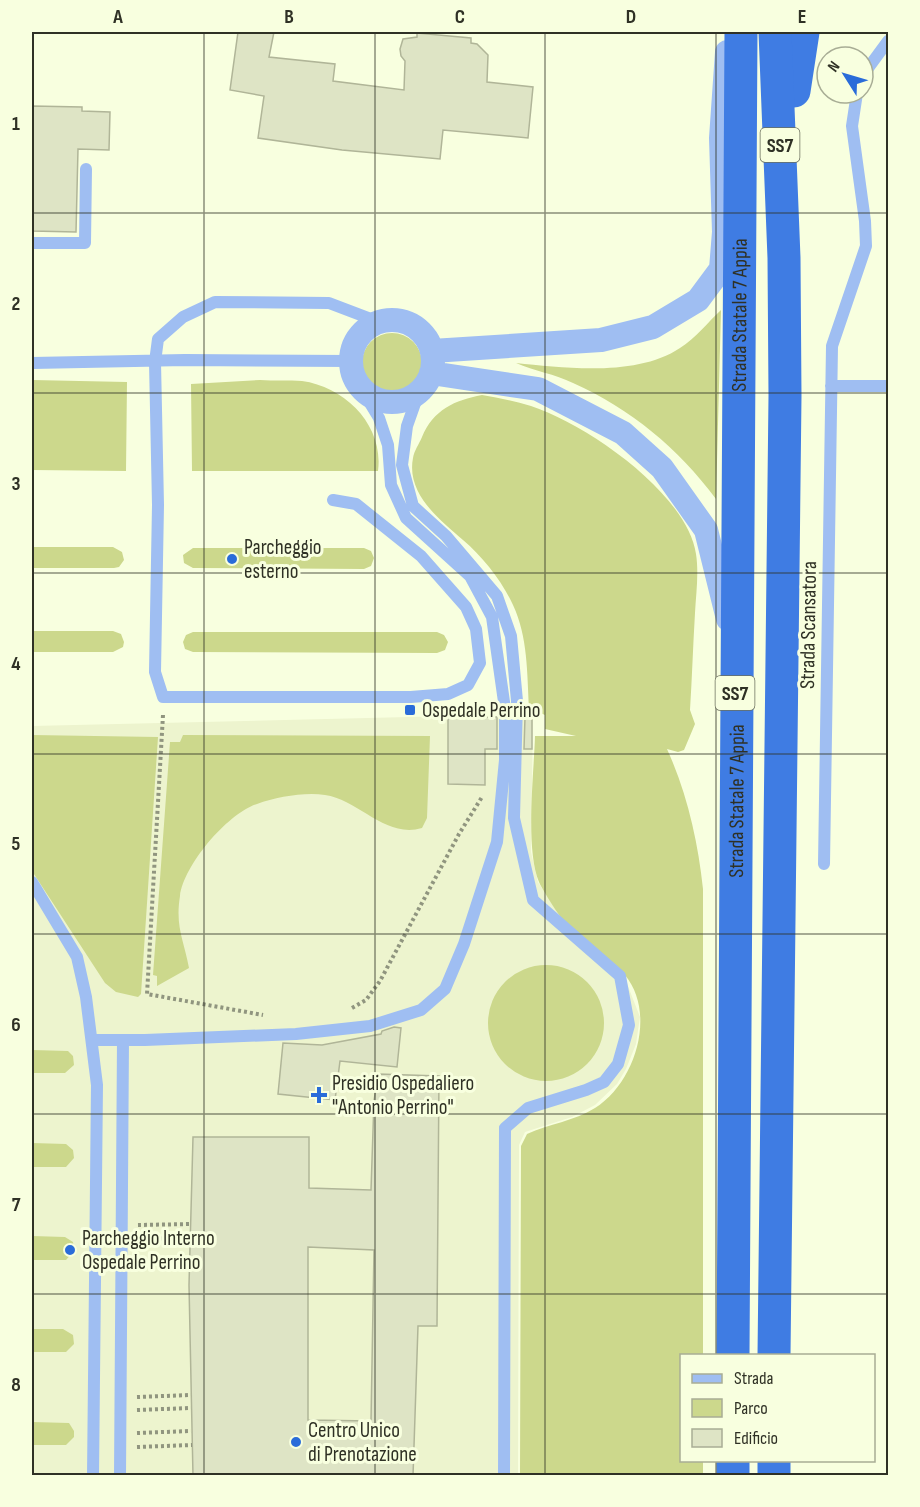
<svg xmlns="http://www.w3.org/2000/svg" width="920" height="1507" viewBox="0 0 920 1507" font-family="'Sofia Sans Condensed',sans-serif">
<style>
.built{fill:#edf4ce}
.green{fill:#ccd88c}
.building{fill:#dee4c5;stroke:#b0b598;stroke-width:1.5;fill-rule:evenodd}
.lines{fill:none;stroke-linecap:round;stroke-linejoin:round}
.path{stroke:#90957f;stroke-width:4;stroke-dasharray:3 3;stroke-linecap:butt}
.service{stroke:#9fbef2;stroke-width:12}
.minor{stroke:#9fbef2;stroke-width:24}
.trunk{stroke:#3f7ce3;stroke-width:33}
.grid{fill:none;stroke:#2f3125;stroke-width:1.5;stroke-opacity:0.55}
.poi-dot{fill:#2a6cd9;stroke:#f8ffdf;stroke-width:2}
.labels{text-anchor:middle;stroke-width:6;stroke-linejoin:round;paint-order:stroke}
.shield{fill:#f8ffdf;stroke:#6b6f5d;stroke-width:1.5}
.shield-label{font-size:20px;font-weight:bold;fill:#2f3125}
.street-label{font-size:21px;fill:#2f3125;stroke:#f8ffdf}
.poi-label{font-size:21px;fill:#2f3125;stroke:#f8ffdf;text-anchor:start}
.neatline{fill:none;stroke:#2f3125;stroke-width:2}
.grid-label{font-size:20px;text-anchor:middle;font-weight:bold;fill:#2f3125}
</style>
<rect width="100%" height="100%" fill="#f8ffdf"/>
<path class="built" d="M450,716h83l-2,136 7,30 34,52 52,42 16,41 -4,27 -10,25 -9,15 -22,21 -23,12 -47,15 -6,13 -1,330h-486v-749z"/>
<path class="green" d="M721,310l-5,189c-38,-51 -85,-90 -143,-116 -18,-9 -39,-12 -57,-20 49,5 121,14 164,-15 16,-10 28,-26 41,-38z
M362 363a30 30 0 1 1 60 0a30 30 0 1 1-60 0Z
M32,380l95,2 -1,89 -94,-1z
M260,380c14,1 29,0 42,1 44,6 82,45 76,90h-186l-1,-87z
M482,395c16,3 33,6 49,11 55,18 156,87 165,148 3,19 0,40 -1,59 -2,33 -3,65 -5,97l5,14 -11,26 -6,2 -11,-3c20,44 31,92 36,140v466l-21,1v104l21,1v14h-183l1,-329 6,-12c22,-10 47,-13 68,-26 40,-25 62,-94 30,-133 -12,-16 -35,-27 -50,-40 -10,-10 -30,-40 -36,-53 -14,-33 -5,-109 -4,-146h41l-31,-7v-14l-16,-7c-2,-35 -1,-71 -16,-103 -11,-24 -30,-48 -50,-65 -23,-20 -57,-46 -50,-82 1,-7 6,-14 9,-21 11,-27 33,-37 60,-42z
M32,547h81l9,5 2,8 -5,7 -5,1h-82z
M193,548h171l7,3 3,7 -3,8 -7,3 -171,-1 -9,-5 -1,-8z
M32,631h81l8,3 3,8 -1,5 -10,5h-81z
M193,632h244l7,3 4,7 -3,8 -8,3 -244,-1 -8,-3 -2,-7 3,-7z
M32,735l126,2 -17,257 -3,3 -22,-5 -11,-9 -73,-112z
M183,735l247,1 -3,82 -5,10c-36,11 -63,-28 -97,-33 -21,-3 -48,2 -68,9 -30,10 -73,61 -77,92 -5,31 4,44 9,72l-32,18v-10l-4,-1 17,-233h10z
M488 1023a58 58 0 1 1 116 0a58 58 0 1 1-116 0Z
M32,1050l36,1 5,5 1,9 -9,8h-33z
M32,1143l34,1 7,6 1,8 -8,9h-34z
M32,1236l33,1 8,5 1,9 -8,9h-34z
M32,1329h31l10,6 1,9 -8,8h-34z
M32,1422l37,1 5,8v6l-8,8h-34z"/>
<path class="building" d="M238,32h36l-5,25 66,7 -2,17 71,9 1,-29 -4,-5 -1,-7 3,-10 14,-2v-4l54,5v5l6,1 11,11 -1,27 46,5 -5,51 -85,-8 -3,29 -98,-9 -84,-12 6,-42 -34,-6z
M32,106l50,1v4l28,1 -1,38 -31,-1 -2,83 -44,-1z
M448,717h49v32h-12v36l-37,-1z
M525,717h7v32h-8z
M394,1027l7,1 -4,39 -57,-6 -5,39 -57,-6 5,-51 39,2 59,-11 1,-3z
M378,1074l61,2 -2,250h-19l-5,150h-220l-4,-191 4,-148h116v51l62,2 3,-89zM308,1247l66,3 -3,171 -63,-1z"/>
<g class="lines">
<path class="path" d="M163,715l-16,279 116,21
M352,1008l14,-8 14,-19 79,-147 23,-37
M138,1225l53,-1
M137,1239l54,-1
M137,1397l54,-2
M137,1410l54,-2
M137,1433l54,-2
M137,1447l55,-2"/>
<path class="service" d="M863,75l25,-34
M32,243h53l1,-74
M32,363l153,-3 166,1
M831,386h57
M419,392l-12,34 -5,39 11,41 33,30 51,60 14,40 6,65 -3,117 19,82 87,76 9,49 -11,39 -14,18 -18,8 -58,18 -23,20 -1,348
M333,500l23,4 65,52 45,51 10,22 4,34 -12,22 -20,9 -37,3h-248l-8,-25 3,-167 -3,-143 3,-23 25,-22 32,-15 114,1 50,19
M824,864l8,-518 34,-100 -1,-25 -13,-95 5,-33
M32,882l45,75 9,40 11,88 -4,391
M92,1040h53l151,-6 74,-8 51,-16 24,-21 19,-45 33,-102 8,-82v-51l-13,-92 -22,-41 -64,-58 -15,-33 -3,-40 -9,-27 -20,-33
M120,1476l3,-436"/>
<path class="minor" d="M351 361a41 41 0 1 1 82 0a41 41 0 1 1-82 0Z
M432,351l169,-11 52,-13 45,-27 23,-31 3,-37 -3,-94 6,-86
M431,373l107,16 85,44 39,35 44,62 22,89"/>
<g class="trunk">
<path d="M794,91l9,-59"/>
<path id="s1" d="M733,1356l8,-1324"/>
<path d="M774,1356l11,-960 -1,-138 -9,-226"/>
<path d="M733,1460v16"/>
<path d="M774,1476v-16"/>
</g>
</g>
<path class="grid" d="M204,32v1444M375,32v1444M545,32v1444M716,32v1324M32,213h856M32,393h856M32,573h856M32,754h856M32,934h856M32,1114h856M32,1294h856M716,1460v16"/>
<g class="poi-dot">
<circle cx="232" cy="559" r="6"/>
<rect x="404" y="704" width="12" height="12" rx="3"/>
<path d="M316 1086h6v6h6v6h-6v6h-6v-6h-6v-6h6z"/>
<circle cx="70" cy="1250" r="6"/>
<circle cx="296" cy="1442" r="6"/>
</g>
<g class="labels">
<g class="shield">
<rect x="760.5" y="128" width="39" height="34" rx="4.5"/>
<rect x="715.5" y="676" width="39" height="34" rx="4.5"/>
</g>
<g class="shield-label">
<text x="780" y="152">SS7</text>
<text x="735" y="700">SS7</text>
</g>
<g class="street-label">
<text dy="7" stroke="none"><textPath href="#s1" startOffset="1041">Strada Statale 7 Appia</textPath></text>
<text transform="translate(808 625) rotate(-89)" y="7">Strada Scansatora</text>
<text dy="7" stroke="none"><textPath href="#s1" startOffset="555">Strada Statale 7 Appia</textPath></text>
</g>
<g class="poi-label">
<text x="244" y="554">Parcheggio<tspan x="244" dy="24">esterno</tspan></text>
<text x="422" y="717">Ospedale Perrino</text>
<text x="332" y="1090">Presidio Ospedaliero<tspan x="332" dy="24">"Antonio Perrino"</tspan></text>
<text x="82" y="1245">Parcheggio Interno<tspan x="82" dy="24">Ospedale Perrino</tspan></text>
<text x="308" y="1437">Centro Unico<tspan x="308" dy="24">di Prenotazione</tspan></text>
</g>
</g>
<rect width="920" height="1507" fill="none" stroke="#f8ffdf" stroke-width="66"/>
<rect x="680" y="1354" width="195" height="108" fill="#f8ffdf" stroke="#a8ad95" stroke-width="1.5"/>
<rect x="692" y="1374" width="30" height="9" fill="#9fbef2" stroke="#a8ad95" stroke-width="1.5"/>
<text x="734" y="1384" font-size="18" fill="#2f3125">Strada</text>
<rect x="692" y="1399" width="30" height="18" fill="#ccd88c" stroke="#a8ad95" stroke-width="1.5"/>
<text x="734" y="1414" font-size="18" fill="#2f3125">Parco</text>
<rect x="692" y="1429" width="30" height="18" fill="#dee4c5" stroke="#a8ad95" stroke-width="1.5"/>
<text x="734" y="1444" font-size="18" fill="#2f3125">Edificio</text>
<g transform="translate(845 75) rotate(307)"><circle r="28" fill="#f8ffdf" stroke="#a8ad95" stroke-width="1.5"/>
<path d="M0-4.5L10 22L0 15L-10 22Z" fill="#2a6cd9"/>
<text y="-9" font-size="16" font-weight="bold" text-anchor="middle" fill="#2f3125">N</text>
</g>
<rect x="33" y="33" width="854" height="1441" class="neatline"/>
<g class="grid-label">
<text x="118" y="23">A</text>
<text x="289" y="23">B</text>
<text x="460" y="23">C</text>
<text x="631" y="23">D</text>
<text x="802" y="23">E</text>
<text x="16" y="130">1</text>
<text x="16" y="310">2</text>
<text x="16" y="490">3</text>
<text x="16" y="670">4</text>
<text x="16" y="850">5</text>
<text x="16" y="1031">6</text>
<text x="16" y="1211">7</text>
<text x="16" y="1391">8</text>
</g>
</svg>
